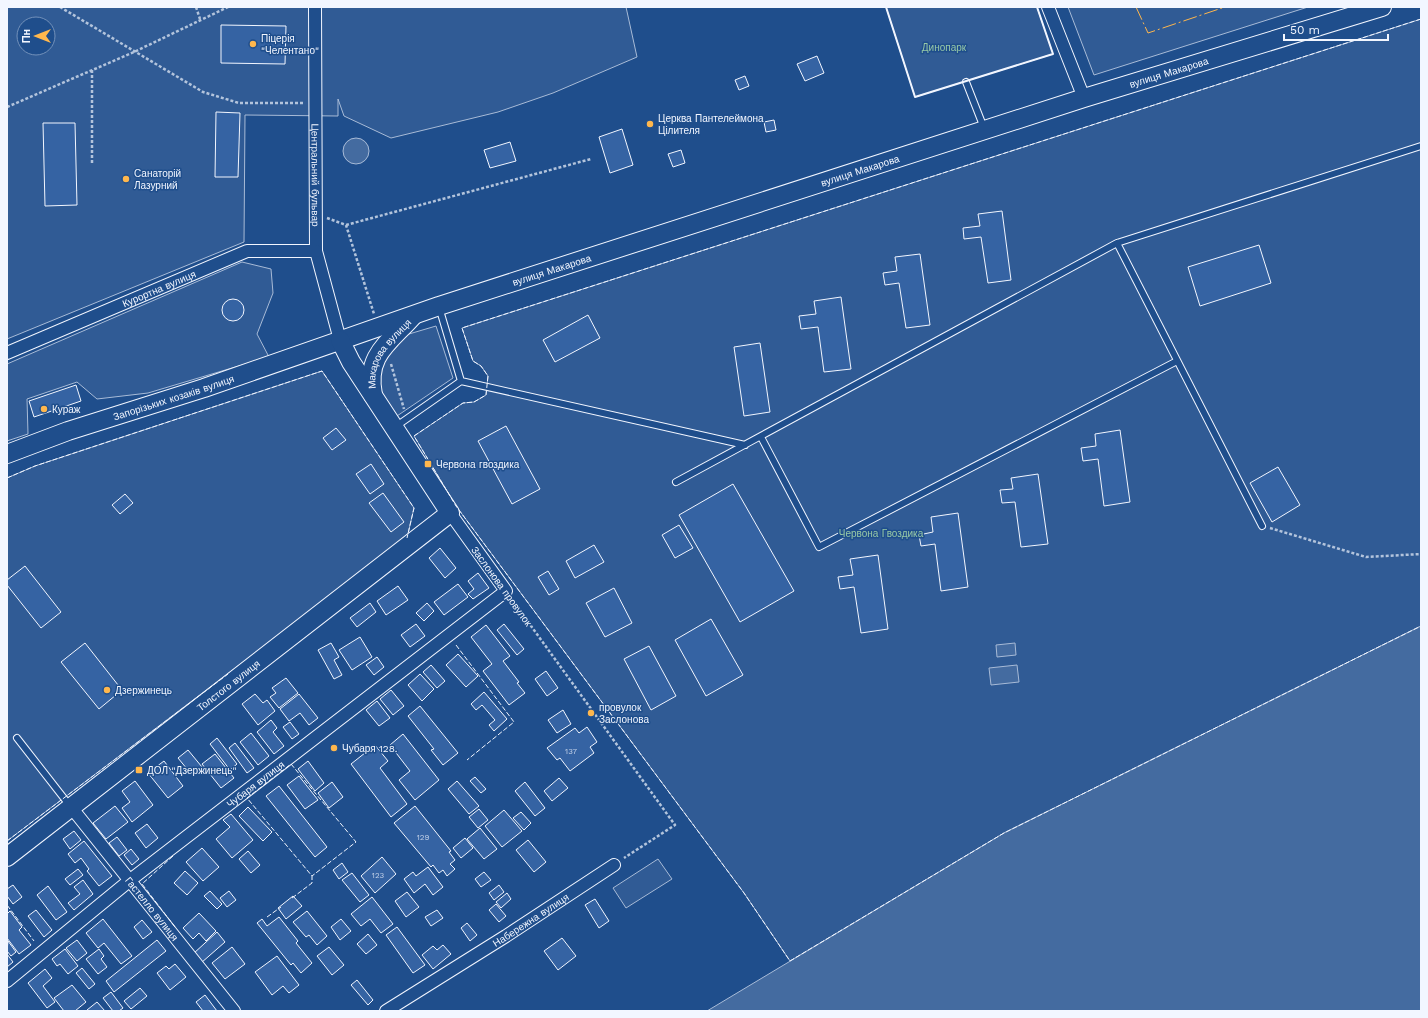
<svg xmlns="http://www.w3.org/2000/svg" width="1428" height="1018" viewBox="0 0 1428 1018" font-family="'Work Sans',sans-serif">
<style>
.green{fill:#305b95;stroke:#a8bbd7;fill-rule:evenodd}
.water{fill:#446ba0;stroke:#a8bbd7}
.building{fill:#3563a3;stroke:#f2f6ff}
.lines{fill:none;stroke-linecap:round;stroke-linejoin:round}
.lane-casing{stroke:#f2f6ff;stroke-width:8}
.street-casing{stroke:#f2f6ff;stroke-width:14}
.secondary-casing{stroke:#f2f6ff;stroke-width:20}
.path{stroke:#b3c4dc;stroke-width:2.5;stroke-dasharray:3 2;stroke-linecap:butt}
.lane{stroke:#1f4e8c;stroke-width:6}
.street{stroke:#1f4e8c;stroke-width:12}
.secondary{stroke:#1f4e8c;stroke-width:18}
.fence{stroke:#f2f6ff;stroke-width:1;stroke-dasharray:5 2;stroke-linecap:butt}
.wall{stroke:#f2f6ff;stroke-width:2}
.power{stroke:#ffb74d;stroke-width:1;stroke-dasharray:14 3 2 3;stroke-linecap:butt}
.poi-dot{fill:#ffb74d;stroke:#1f4e8c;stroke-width:1.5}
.labels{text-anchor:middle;stroke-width:3;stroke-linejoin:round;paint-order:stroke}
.number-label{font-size:8px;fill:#c3d1e8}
.poi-label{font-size:10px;fill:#f2f6ff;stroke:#1f4e8c;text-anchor:start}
.park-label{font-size:10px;fill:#97c8a6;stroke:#1f4e8c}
.street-label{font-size:10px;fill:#f2f6ff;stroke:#1f4e8c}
</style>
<rect width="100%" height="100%" fill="#1f4e8c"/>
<path class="green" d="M7,7h619l11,50 -84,36 -55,19 -107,26 -47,-22 -6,-17v17l-93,-1 -1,127 -237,97zM24,24h24v24h-24z
M886,7h151l16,47 -138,43z
M1068,7h240l-214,68z
M1421,19v607l-417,207 -214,128 -46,-68 -288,-387 -42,-70 49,-33 11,-1 12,-7 2,-19 -7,-10 -8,-5 -11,-33z
M242,262l29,7 2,24 -16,41 12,23 -121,36 -51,6 -20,-17 -50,17 1,35 -21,7v-77z
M436,326l17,52 -59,40 -12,-18 -5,-26 5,-11 17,-22 10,-7z
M322,371l92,137 -7,30 -400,303v-363l28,-12z
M658,859l14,20 -46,29 -13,-20z"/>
<path class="water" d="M343 151a13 13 0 1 1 26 0a13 13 0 1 1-26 0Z
M1421,626v385h-714l297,-178z
M1015,643l1,12 -19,2 -1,-12z
M1017,665l2,17 -28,3 -2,-17z"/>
<path class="building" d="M221,25l65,1 -1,38 -64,-1z
M817,56l7,17 -19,8 -8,-17z
M745,76l4,10 -10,4 -4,-10z
M216,112l24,1 -2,64h-23z
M774,120l2,10 -10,2 -2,-10z
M43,123h32l2,82 -32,1z
M622,129l11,36 -23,8 -11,-36z
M510,142l6,19 -26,7 -6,-18z
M681,150l4,13 -12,4 -5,-13z
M1002,211l9,69 -23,3 -7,-46 -17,2 -1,-11 17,-2 -2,-12z
M1259,245l12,38 -71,23 -12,-39z
M920,254l10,71 -24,3 -7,-45 -14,2 -2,-12 14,-2 -2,-14z
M841,297l10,72 -27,3 -6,-45 -17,2 -2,-13 17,-2 -2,-13z
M222 310a11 11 0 1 1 22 0a11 11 0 1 1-22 0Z
M588,315l12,23 -45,24 -12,-22z
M760,343l10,69 -26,4 -10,-69z
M76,385l5,16 -47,16 -5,-16z
M506,426l34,63 -28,15 -34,-63z
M336,428l10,12 -14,10 -9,-12z
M1120,430l10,72 -26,4 -6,-47 -15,2 -2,-13 15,-2 -1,-12z
M371,464l13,20 -14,10 -14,-20z
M1278,467l22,38 -28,17 -22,-39z
M1038,474l10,70 -27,3 -6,-45 -13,1 -2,-13 13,-1 -2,-11z
M733,484l61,107 -54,31 -61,-107z
M383,493l21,29 -13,10 -22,-29z
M125,494l8,9 -13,11 -8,-9z
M958,513l10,74 -27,4 -6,-47 -14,2 -2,-11 14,-3 -2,-15z
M679,525l14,23 -18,10 -13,-23z
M594,545l10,17 -29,16 -9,-17z
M440,548l16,20 -11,10 -16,-20z
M878,555l10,74 -27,4 -7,-46 -14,2 -2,-12 15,-2 -3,-16z
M25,566l36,46 -20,16 -34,-43v-5z
M548,571l11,18 -10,6 -11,-18z
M478,573l11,15 -16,11 -5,-5 6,-5 -6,-8z
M458,584l10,13 -24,18 -10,-13z
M398,586l10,14 -22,15 -9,-14z
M614,588l18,35 -27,14 -19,-34z
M370,603l6,9 -19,15 -7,-9z
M427,603l7,8 -10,10 -8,-8z
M711,619l32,56 -37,21 -31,-56z
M416,624l9,12 -15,11 -9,-12z
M504,624l20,25 -7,6 -20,-25z
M486,625l24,31 -7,5 16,21 -2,1 8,10 -16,12 -26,-34 9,-7 -21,-27z
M360,637l12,20 -20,13 -13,-20z
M85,643l37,47 -23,19 -38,-47z
M331,643l8,14 -5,3 8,15 -8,4 -16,-29z
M649,646l27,50 -25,14 -27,-51z
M458,654l20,22 -12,11 -20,-22z
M377,657l7,10 -10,8 -8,-10z
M431,665l14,16 -8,7 -14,-16z
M546,671l12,17 -11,8 -12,-17z
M420,674l14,15 -12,12 -14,-16z
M286,678l12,15 -19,15 -9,-11 6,-4 -4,-5z
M391,690l13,16 -11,9 -13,-16z
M484,692l23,27 -13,12 -5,-6 6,-5 -13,-15 -6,5 -5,-6z
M255,694l8,9 4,-3 8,11 -17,14 -16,-21z
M299,694l19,24 -9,7 -9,-12 -11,8 -9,-12z
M377,701l13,17 -11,8 -13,-16z
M420,706l38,47 -15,12 -12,-15 3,-1 -26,-33z
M563,710l8,14 -14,9 -9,-13z
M271,720l6,8 -4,4 11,14 -10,8 -17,-22z
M290,722l9,12 -7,5 -9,-12z
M587,727l10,15 -7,5 4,6 -24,18 -10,-13 -3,2 -10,-12 28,-20 4,5z
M251,733l18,23 -11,9 -18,-23z
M403,734l36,46 -24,20 -16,-20 11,-9 -20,-26z
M217,738l20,26 -7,6 -20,-26z
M235,743l19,25 -7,5 -18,-25z
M375,745l13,16 -8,7 27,36 -16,13 -40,-53z
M188,750l14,17 -10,8 -14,-17z
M215,754l19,24 -13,10 -19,-24z
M164,761l19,25 -15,12 -20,-25z
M308,761l16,22 -9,8 -17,-22z
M299,776l19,24 -13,9 -18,-24z
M475,777l11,12 -5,4 -11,-12z
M559,778l9,10 -16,13 -8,-10z
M135,781l18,24 -21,17 -10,-14 8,-6 -8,-11z
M457,781l22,25 -10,8 -21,-25z
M332,782l11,15 -14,11 -11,-15z
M525,782l20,26 -10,8 -20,-25z
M279,786l48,61 -12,10 -49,-61z
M115,806l13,16 -22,17 -13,-16z
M415,806l36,45 -2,1 6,8 -5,4 5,5 -8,7 -4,-6 -4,3 -6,-8 -2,2 -37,-44z
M248,807l24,25 -9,9 -24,-25z
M479,809l9,11 -10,8 -9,-11z
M504,810l18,21 -20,16 -17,-21z
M521,812l10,11 -7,7 -11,-12z
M231,814l22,26 -21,18 -16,-19 14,-12 -7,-7z
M147,824l11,14 -12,10 -11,-15z
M480,828l17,21 -13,10 -17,-20z
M74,831l7,9 -11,9 -7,-10z
M117,837l10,13 -8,6 -10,-13z
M465,838l8,10 -12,10 -8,-10z
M528,840l18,22 -12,10 -18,-22z
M84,841l28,35 -13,10 -12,-15 2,-2 -8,-11 -6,5 -7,-9z
M202,848l17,19 -16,14 -17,-19z
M131,849l8,10 -7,6 -8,-10z
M248,851l12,14 -9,8 -12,-14z
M382,857l14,17 -21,19 -14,-17z
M342,863l6,9 -9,7 -6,-9z
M428,867l15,20 -10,8 -8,-11 -11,9 -10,-14 9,-7 3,4z
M78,869l5,6 -13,10 -5,-6z
M185,871l13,12 -11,12 -13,-12z
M484,872l7,8 -10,7 -6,-8z
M352,873l17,22 -9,7 -18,-22z
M83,880l10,14 -19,16 -6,-7 12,-9 -6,-7z
M13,885l9,12 -9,7 -6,-8v-7z
M499,885l5,7 -10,8 -5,-7z
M48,886l19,26 -11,8 -19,-25z
M210,891l12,13 -5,5 -13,-13z
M229,891l7,9 -9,7 -7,-9z
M407,892l12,15 -13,10 -11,-16z
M507,893l4,6 -10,9 -5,-6z
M293,896l9,10 -16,13 -8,-11z
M372,897l21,27 -12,9 -11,-14 -9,7 -10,-12z
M595,899l14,22 -10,7 -14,-23z
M496,904l10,12 -7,6 -10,-12z
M36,910l16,20 -8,7 -16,-21z
M437,910l6,8 -12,8 -6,-9z
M10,911l12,16 -3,3 12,15 -12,9 -12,-16v-24z
M307,911l20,25 -10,9 -8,-10 -3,2 -13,-15z
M199,913l17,18 -10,10 -7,-8 -6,6 -10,-11z
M279,917l19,24 -2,2 16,20 -11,10 -8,-10 -2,2 -34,-42 5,-4 5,7z
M103,919l29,37 -11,8 -17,-21 -6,5 -12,-15z
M341,919l10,12 -11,9 -9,-13z
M142,920l10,12 -9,7 -9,-12z
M467,923l10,12 -7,6 -9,-13z
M397,927l28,38 -12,8 -27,-38z
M217,932l8,10 -24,21 -8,-9z
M368,934l9,11 -11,9 -9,-10z
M562,938l14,18 -18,14 -14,-19z
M77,940l10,13 -10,8 -11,-13z
M157,940l9,11 -52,41 -8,-11z
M8,941l8,11 -5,4 -4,-5z
M443,945l8,9 -18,15 -11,-14 11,-9 4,4z
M232,947l13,17 -20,15 -13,-16z
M329,947l15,18 -12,10 -15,-19z
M65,949l13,17 -10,8 -8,-10 -3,2 -5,-7z
M99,949l5,7 -3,3 6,8 -9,7 -12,-15z
M7,954l6,8 -6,5z
M277,956l22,29 -10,8 -6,-7 -11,9 -17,-23z
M175,964l11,13 -16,13 -13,-17 9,-7 3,3z
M82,968l13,16 -6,5 -13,-16z
M45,969l7,9 -9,8 12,16 -8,6 -19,-25z
M357,980l16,20 -5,5 -17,-20z
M72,985l14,17 -11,9h-11l-10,-13z
M140,988l7,8 -16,13 -7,-8z
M111,992l12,16 -4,3h-6l-10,-13z
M205,995l12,16h-14l-7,-9z
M97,1002l8,9h-17l-1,-1z"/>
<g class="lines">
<defs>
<path id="lane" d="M966,82l18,46
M1117,243l145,283
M461,381l284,64
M395,427l66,-46 -22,-74
M761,437l58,110 358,-186
M676,482l441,-239 304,-97
M17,738l53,68"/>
<g id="street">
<path id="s1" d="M315,7l1,244 24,89"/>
<path d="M1048,7l36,91"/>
<path id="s2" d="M7,353l240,-102h69"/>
<path id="s3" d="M71,807l163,204"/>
<path id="s4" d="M7,981l122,-100 377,-290 -56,-78"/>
<path id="s5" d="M386,1011l120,-75 108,-71"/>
</g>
<g id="secondary">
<path id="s6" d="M373,395c-8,-40 16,-52 40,-79"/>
<path id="s7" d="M7,454l61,-23 136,-43 235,-82 645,-208 298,-91"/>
<path id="s8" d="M7,857l443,-344 -99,-151 -11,-22"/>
</g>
</defs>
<use href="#lane" class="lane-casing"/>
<use href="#street" class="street-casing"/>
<use href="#secondary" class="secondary-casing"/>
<path class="path" d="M60,7l143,85 36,11h65
M196,7l4,12
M92,70v93
M7,107l127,-55 94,-45
M327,218l19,7 28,89
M346,225l245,-66
M391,364l13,45
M1270,528l96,29 55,-3
M513,601l162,224 -51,33"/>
<use href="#lane" class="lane"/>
<use href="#street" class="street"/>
<use href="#secondary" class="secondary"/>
<path class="fence" d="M1421,19l-959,309 11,33 8,5 7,10 -2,19 -12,7 -11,1 -49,33 42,70 288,387 46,68 214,-128 417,-207
M7,478l28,-12 287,-95 92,137 -7,30
M456,645l58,77 -47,38
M7,841l221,-167
M173,856l-31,28 33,43
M292,898l20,-15v-7l-65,-78 44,-34 65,78 -44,34
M7,905l27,36
M267,917l14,-10"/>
<path class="wall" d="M886,7l29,90 138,-43 -16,-47"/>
<path class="power" d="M1136,7l12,26 77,-26"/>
</g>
<g class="poi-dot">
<circle cx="253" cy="44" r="4"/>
<circle cx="650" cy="124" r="4"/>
<circle cx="126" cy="179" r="4"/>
<circle cx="44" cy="409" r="4"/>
<rect x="424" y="460" width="8" height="8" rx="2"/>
<circle cx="107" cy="690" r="4"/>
<circle cx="591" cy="713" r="4"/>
<circle cx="334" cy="748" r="4"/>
<rect x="135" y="766" width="8" height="8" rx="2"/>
</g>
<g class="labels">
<g class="number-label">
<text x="571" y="754">137</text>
<text x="423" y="840">129</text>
<text x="378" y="878">123</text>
</g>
<g class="poi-label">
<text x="261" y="42">Піцерія<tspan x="261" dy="12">"Челентано"</tspan></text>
<text x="658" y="122">Церква Пантелеймона<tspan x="658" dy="12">Цілителя</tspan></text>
<text x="134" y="177">Санаторій<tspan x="134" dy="12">Лазурний</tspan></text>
<text x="52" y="413">Кураж</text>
<text x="436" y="468">Червона гвоздика</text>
<text x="115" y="694">Дзержинець</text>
<text x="599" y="711">провулок<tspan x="599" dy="12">Заслонова</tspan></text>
<text x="342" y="752">Чубаря 128.</text>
<text x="147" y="774">ДОЛ "Дзержинець"</text>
</g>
<g class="park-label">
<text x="944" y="51">Динопарк</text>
<text x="881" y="537">Червона Гвоздика</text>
</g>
<g class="street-label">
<text dy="4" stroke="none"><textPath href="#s7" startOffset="1223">вулиця Макарова</textPath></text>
<text dy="4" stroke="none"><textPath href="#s7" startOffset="899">вулиця Макарова</textPath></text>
<text dy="4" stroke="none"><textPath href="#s1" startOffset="168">Центральний бульвар</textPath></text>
<text dy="4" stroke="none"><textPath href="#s7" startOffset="575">вулиця Макарова</textPath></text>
<text dy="4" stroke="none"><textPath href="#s2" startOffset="165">Курортна вулиця</textPath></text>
<text dy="4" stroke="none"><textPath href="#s6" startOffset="47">Макарова вулиця</textPath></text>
<text dy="4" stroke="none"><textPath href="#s7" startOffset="176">Запорізьких козаків вулиця</textPath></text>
<text transform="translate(502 586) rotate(54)" y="4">Заслонова провулок</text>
<text dy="4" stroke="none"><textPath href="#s8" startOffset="280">Толстого вулиця</textPath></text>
<text dy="4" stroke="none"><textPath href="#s4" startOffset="317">Чубаря вулиця</textPath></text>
<text dy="4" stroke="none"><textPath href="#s3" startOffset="130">Гастелло вулиця</textPath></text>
<text dy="4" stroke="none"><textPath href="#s5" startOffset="171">Набережна вулиця</textPath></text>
</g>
</g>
<rect width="1428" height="1018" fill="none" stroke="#f2f6ff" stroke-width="16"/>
<g transform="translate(36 36) rotate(270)"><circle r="19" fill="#1f4e8c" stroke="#7391ba"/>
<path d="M0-3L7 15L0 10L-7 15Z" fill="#ffb74d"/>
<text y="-6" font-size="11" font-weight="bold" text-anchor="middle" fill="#f2f6ff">Пн</text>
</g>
<path d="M1284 34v6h104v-6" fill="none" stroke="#f2f6ff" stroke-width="2"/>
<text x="1290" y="34" font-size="12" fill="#f2f6ff" stroke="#1f4e8c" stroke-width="3" paint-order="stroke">50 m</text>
</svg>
